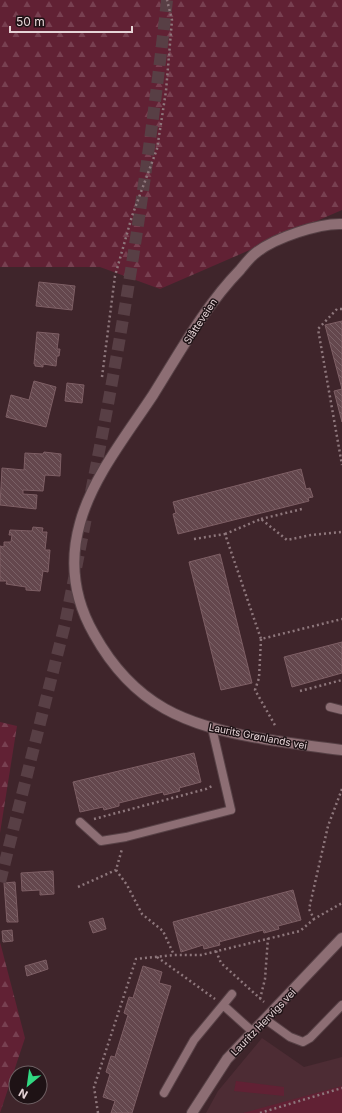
<svg xmlns="http://www.w3.org/2000/svg" width="342" height="1113" viewBox="0 0 342 1113" font-family="Inter,sans-serif">
<style>
.built{fill:#4d2c34}
.forest{fill:url(#forest-firs)}
.garden{fill:#612134}
.building{fill:url(#building-back-hatch);stroke:#7e5f65}
.lines{fill:none;stroke-linecap:round;stroke-linejoin:round}
.highway-tunnel{stroke:#583f45;stroke-width:12;stroke-dasharray:12 6;stroke-linecap:butt}
.lane-casing{stroke:#574146;stroke-width:10}
.street-casing{stroke:#574146;stroke-width:12}
.path{stroke:#8e777c;stroke-width:2.5;stroke-dasharray:2 3;stroke-linecap:butt}
.lane{stroke:#8d6e74;stroke-width:8}
.street{stroke:#8d6e74;stroke-width:10}
.labels{text-anchor:middle;stroke-width:3;stroke-linejoin:round;paint-order:stroke}
.street-label{font-size:10px;fill:#e6d4d7;stroke:#1e1215}
</style>
<defs>
<pattern id="forest-firs" width="22" height="20" patternUnits="userSpaceOnUse"><rect width="22" height="20" fill="#612134"/><path d="M5 1l3.5 6h-7zM16 11l3.5 6h-7z" fill="#784051"/></pattern>
<pattern id="building-back-hatch" width="6" height="6" patternUnits="userSpaceOnUse"><rect width="6" height="6" fill="#64474d"/><path d="M-1 5l2 2M0 0l6 6M5-1l2 2" fill="none" stroke="#7a6166"/></pattern>
</defs>
<rect width="100%" height="100%" fill="#3f252b"/>
<path class="built" d="M262,1038l42,29 38,-10v56h-136l12,-22z"/>
<path class="forest" d="M0,0h342v210l-182,79 -60,-22h-100z
M0,722l17,4 -17,107z
M0,942l25,96 -25,75z"/>
<path class="garden" d="M236,1081l48,6v9l-50,-5z
M342,1086v27h-99z"/>
<path class="building" d="M39,282l36,4 -3,24 -36,-4z
M342,321v101l-8,-31 8,-2 -17,-64z
M37,332l22,2 -2,15h3l-1,7h-2l-1,10 -13,-2v3l-8,-1v-2h-1z
M34,381l22,6 -10,40 -40,-10 5,-22 18,5z
M67,383l17,2 -2,18 -17,-2z
M44,452l17,2 -1,22 -15,-1 -2,16 -20,-1v4l14,1 -1,14 -36,-4 2,-37 22,2 1,-17 18,1z
M301,469l5,20 4,-1 3,9 -5,1 1,3 -131,33 -5,-20 3,-1 -3,-11z
M33,527l10,1 -1,4h5l-2,18h5l-2,22 -5,-1 -3,20 -14,-1v-3l-20,-3 1,-3h-7v-35l4,1v-5h7l1,-7h-3l1,-5 22,1z
M220,554l32,129 -31,7 -32,-128z
M342,642v31l-50,14 -8,-30z
M194,753l7,29 -22,6 1,3 -16,4 -1,-3 -44,11v3l-15,4 -1,-3 -23,5 -7,-30z
M53,871l1,23 -14,1v-5l-18,1 -1,-18z
M15,882l3,40h-11l-3,-39z
M293,890l8,30 -23,6 1,3 -15,4 -1,-3 -44,12 1,3 -16,4 -1,-4 -22,7 -8,-30z
M103,918l3,11 -13,4 -4,-11z
M12,930l1,11 -10,1 -1,-11z
M46,960l2,9 -21,7 -2,-10z
M143,966l19,6 -3,11 12,3 -39,127h-21l4,-12 -12,-4 7,-23 -4,-2 5,-16 4,1 13,-42 -4,-2 5,-16 4,1z"/>
<g class="lines">
<path class="highway-tunnel" d="M91,492c33,-163 58,-327 76,-492
M0,882l65,-258 21,-106"/>
<defs>
<path id="lane" d="M330,707l12,3
M80,822l21,19 25,-4 105,-27 -19,-82
M223,1005l9,-11
M265,1019l25,18 13,5 7,-4 32,-33
M164,1093l30,-53 29,-35 30,27"/>
<path id="street" d="M342,224c-23,-1 -67,14 -85,28 -6,4 -12,12 -17,18 -35,36 -60,82 -87,125 -25,38 -61,83 -73,128 -11,39 -6,76 14,111 40,72 92,92 170,105 26,4 52,8 78,11
M192,1113l35,-54 115,-121"/>
</defs>
<use href="#lane" class="lane-casing"/>
<use href="#street" class="street-casing"/>
<path class="path" d="M342,309h-5l-19,20 24,136
M102,377l13,-101 17,-60 25,-67 9,-58 6,-71 -5,-20
M261,519l41,-10
M225,534l36,-15 26,21 24,-5 31,-3
M194,539l31,-5 36,105 81,-20
M261,639l-2,39 -4,12 21,37
M300,691l42,-11
M342,789l-14,37 -19,83 5,10 28,-16
M94,819l112,-30 8,-4
M116,870l11,15 15,29 21,17 11,24
M78,887l38,-17 6,-21
M216,951l5,12 43,39
M157,957l58,42
M260,999l5,-20 3,-41
M98,1113l-4,-26 42,-128 38,-4h27l99,-24 14,-12
M260,1113l82,-25"/>
<use href="#lane" class="lane"/>
<use href="#street" class="street"/>
</g>
<g class="labels">
<g class="street-label">
<text transform="translate(200 321) rotate(-57)" y="4">Slåtteveien</text>
<text transform="translate(258 736) rotate(11)" y="4">Laurits Grønlands vei</text>
<text transform="translate(263 1022) rotate(-46)" y="4">Lauritz Hervigs vei</text>
</g>
</g>
<g transform="translate(28 1085) rotate(209)"><circle r="19" fill="#1e1215" stroke="#6e6063"/>
<path d="M0-3L7 15L0 10L-7 15Z" fill="#31d882"/>
<text y="-6" font-size="11" font-weight="bold" text-anchor="middle" fill="#e6d4d7">N</text>
</g>
<path d="M10 26v6h122v-6" fill="none" stroke="#e6d4d7" stroke-width="2"/>
<text x="16" y="26" font-size="12" fill="#e6d4d7" stroke="#1e1215" stroke-width="3" paint-order="stroke">50 m</text>
</svg>
